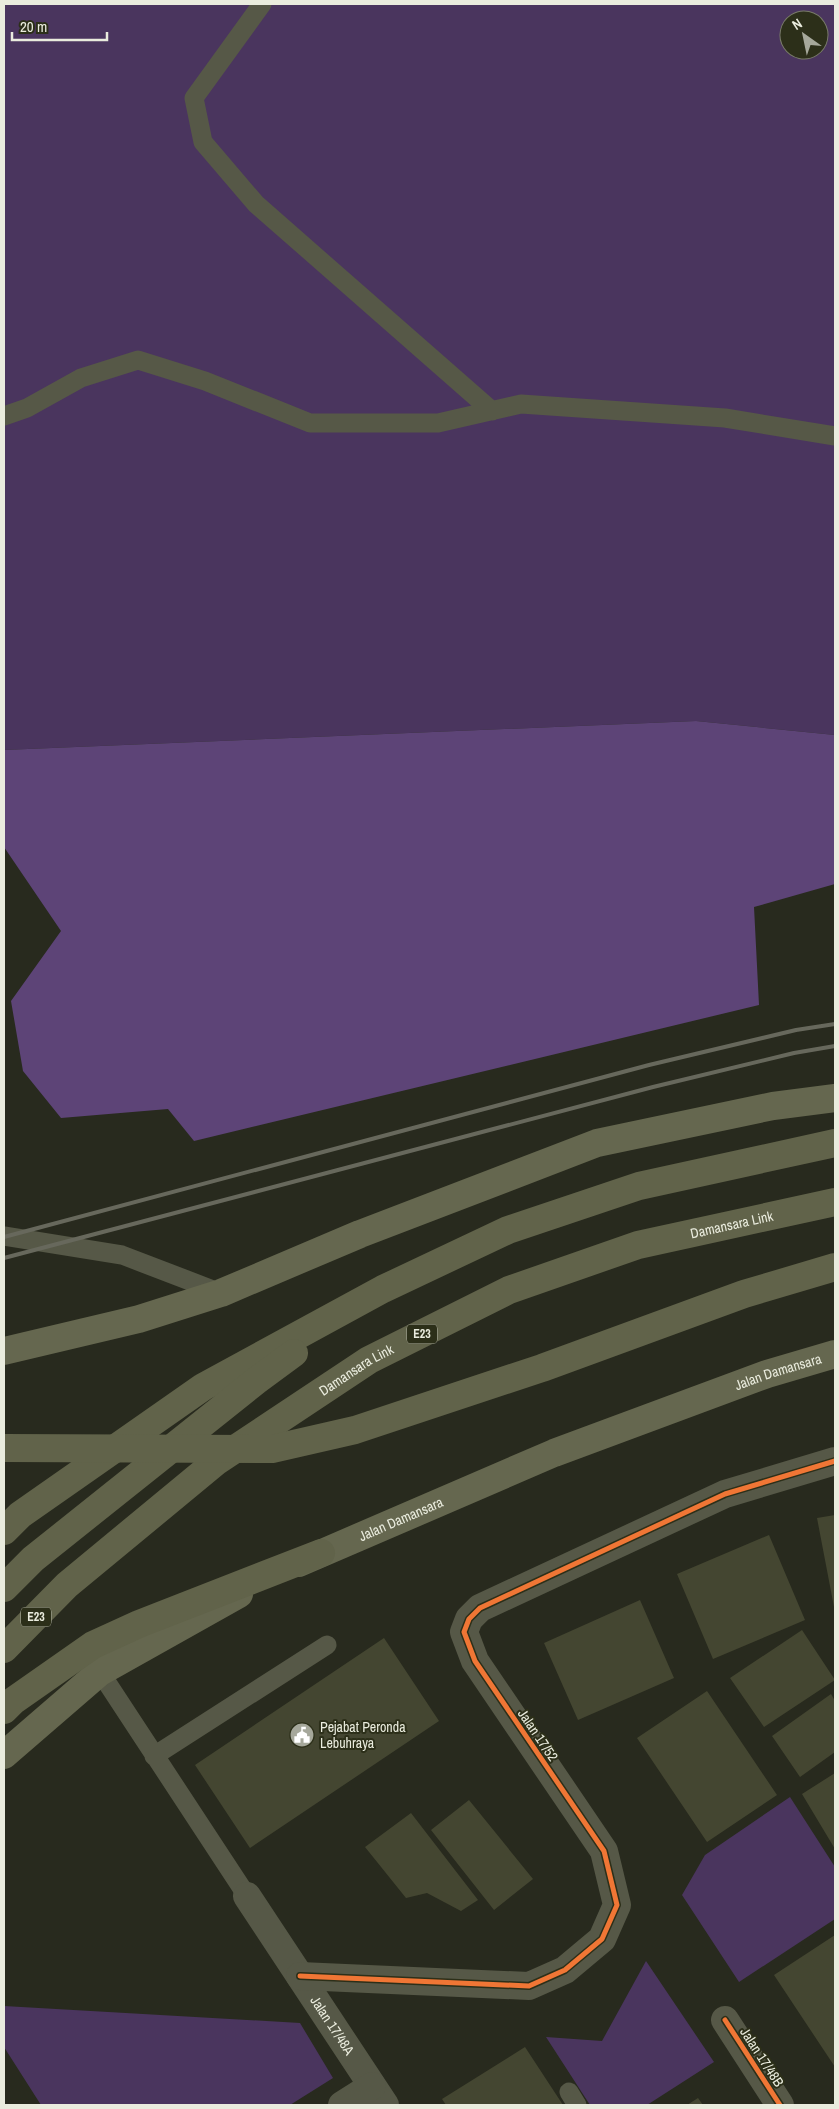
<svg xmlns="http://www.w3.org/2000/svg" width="839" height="2109" viewBox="0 0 839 2109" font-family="'Archivo Narrow',sans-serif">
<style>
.green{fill:#4a355e;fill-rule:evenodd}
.forest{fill:#5d4477}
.building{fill:#444631}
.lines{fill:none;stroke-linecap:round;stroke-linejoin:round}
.service{stroke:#565847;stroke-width:19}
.minor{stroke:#565847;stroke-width:28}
.primary{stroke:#65674f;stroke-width:28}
.motorway{stroke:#61634a;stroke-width:28}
.rail{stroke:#67685c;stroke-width:4}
.motorway-bridge{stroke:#61634a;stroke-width:28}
.cycleway-casing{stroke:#2c2f19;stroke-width:8}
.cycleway{stroke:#f07635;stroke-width:5}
.labels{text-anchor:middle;stroke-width:4;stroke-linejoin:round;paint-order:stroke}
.shield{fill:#2c2f19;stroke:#b1b3a3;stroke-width:1}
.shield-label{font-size:12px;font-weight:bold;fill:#eaecde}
.street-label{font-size:14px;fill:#eaecde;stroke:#2c2f19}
.poi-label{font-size:14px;fill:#eaecde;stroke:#2c2f19;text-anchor:start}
</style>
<rect width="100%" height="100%" fill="#282a1e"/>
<path class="green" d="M4,4h831v731l-139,-14 -692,29zM789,20h30v30h-30z
M790,1797l45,70v52l-96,63 -57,-87 23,-40z
M646,1961l68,101 -67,43h-57l-44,-68 56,4z
M4,2006l296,17 33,55 -43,27h-249l-37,-58z"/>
<path class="forest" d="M696,721l139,14v149l-81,23 5,98 -565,136 -26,-32 -107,9 -38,-47 -12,-70 50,-70 -57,-84v-97z"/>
<path class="building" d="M835,1515v92h-1l-17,-89z
M769,1535l36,85 -92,39 -36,-85z
M640,1600l34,78 -96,42 -34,-77z
M802,1630l33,50 -71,47 -34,-49z
M384,1638l55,83 -189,127 -55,-83z
M707,1691l70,104 -70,47 -70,-104z
M831,1694l4,7v51l-35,25 -28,-41z
M835,1773v76l-33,-55z
M469,1800l64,79 -39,31 -63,-80z
M411,1813l67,87 -17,11 -34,-18 -21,5 -41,-51z
M835,1935v132l-61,-92z
M525,2047l38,58h-117l-4,-6z
M698,2098l5,7h-16z"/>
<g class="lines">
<path class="service" d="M262,4l-68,94 9,44 53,62 236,207
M4,416l23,-8 54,-30 57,-18 67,21 105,42h128l83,-19 204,14 110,18
M4,1236l118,19 99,38
M100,1672l147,224
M154,1756l173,-111
M569,2092l8,13"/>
<g class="minor">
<path id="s1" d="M247,1896l138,209"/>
<path d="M300,1976l229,10 36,-16 37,-31 15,-34 -13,-54 -129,-190 -11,-29 5,-13 11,-11 245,-114 110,-33"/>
<path d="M725,2020l55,85"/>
<path d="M342,2105l30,-19"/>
</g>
<g class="primary">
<path d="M4,1351l135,-32 82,-26 139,-59 237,-91 176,-37 62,-8"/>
<path id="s2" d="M299,1563l255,-110 213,-79 68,-20"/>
<path d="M4,1755l96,-83 139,-78"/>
</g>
<g class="motorway">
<path d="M4,1531l16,-16 183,-128 180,-98 125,-59 131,-44 196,-43"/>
<path d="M4,1588l29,-29 223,-178 38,-28"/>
<path id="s3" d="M4,1649l63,-64 150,-124 152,-101 140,-70 129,-45 197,-43"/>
<path d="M4,1710l9,-9 80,-56 46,-21 182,-71"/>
</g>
<path class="rail" d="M4,1237l645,-172 147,-35 39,-6
M4,1258l649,-171 141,-34 41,-7"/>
<path class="motorway-bridge" d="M4,1448l268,1 83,-19 187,-62 202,-74 91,-27"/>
<defs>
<path id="cycleway" d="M300,1976l229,10 36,-16 37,-31 15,-34 -13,-54 -129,-190 -11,-29 5,-13 11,-11 245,-114 110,-33
M725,2020l55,85"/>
</defs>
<use href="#cycleway" class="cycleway-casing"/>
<use href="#cycleway" class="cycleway"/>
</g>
<defs>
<symbol id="civic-disc" viewBox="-11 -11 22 22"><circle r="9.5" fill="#a6a89b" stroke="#2c2f19"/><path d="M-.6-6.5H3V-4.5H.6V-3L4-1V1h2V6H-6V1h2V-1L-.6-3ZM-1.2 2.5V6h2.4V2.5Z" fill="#fff"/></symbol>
</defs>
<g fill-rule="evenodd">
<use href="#civic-disc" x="288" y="1721" width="28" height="28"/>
</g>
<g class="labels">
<g class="shield">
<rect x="407" y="1324.5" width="30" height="19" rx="4"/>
<rect x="21" y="1607.5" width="30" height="19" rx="4"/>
</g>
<g class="shield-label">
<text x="422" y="1338">E23</text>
<text x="36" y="1621">E23</text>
</g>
<g class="street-label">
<text dy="5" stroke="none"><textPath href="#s3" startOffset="856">Damansara Link</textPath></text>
<text dy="5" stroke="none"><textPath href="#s3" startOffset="451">Damansara Link</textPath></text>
<text dy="5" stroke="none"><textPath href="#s2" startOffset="516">Jalan Damansara</textPath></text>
<text dy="5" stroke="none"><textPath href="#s2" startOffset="111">Jalan Damansara</textPath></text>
<text transform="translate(538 1735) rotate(56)" y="5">Jalan 17/52</text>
<text dy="5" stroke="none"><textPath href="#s1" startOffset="155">Jalan 17/48A</textPath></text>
<text transform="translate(762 2057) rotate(57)" y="5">Jalan 17/48B</text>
</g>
<g class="poi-label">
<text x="320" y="1732">Pejabat Peronda<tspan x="320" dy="16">Lebuhraya</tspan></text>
</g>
</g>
<rect width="839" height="2109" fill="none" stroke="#eaecde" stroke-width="10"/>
<g transform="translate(804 35) rotate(327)"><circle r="24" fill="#2c2f19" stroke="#787b68"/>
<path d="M0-4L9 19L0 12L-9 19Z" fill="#a6a89b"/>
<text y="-8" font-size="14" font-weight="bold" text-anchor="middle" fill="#eaecde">N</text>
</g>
<path d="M12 32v8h95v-8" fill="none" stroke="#eaecde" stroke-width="2.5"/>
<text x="20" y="32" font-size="15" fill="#eaecde" stroke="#2c2f19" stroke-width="4" paint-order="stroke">20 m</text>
</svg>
